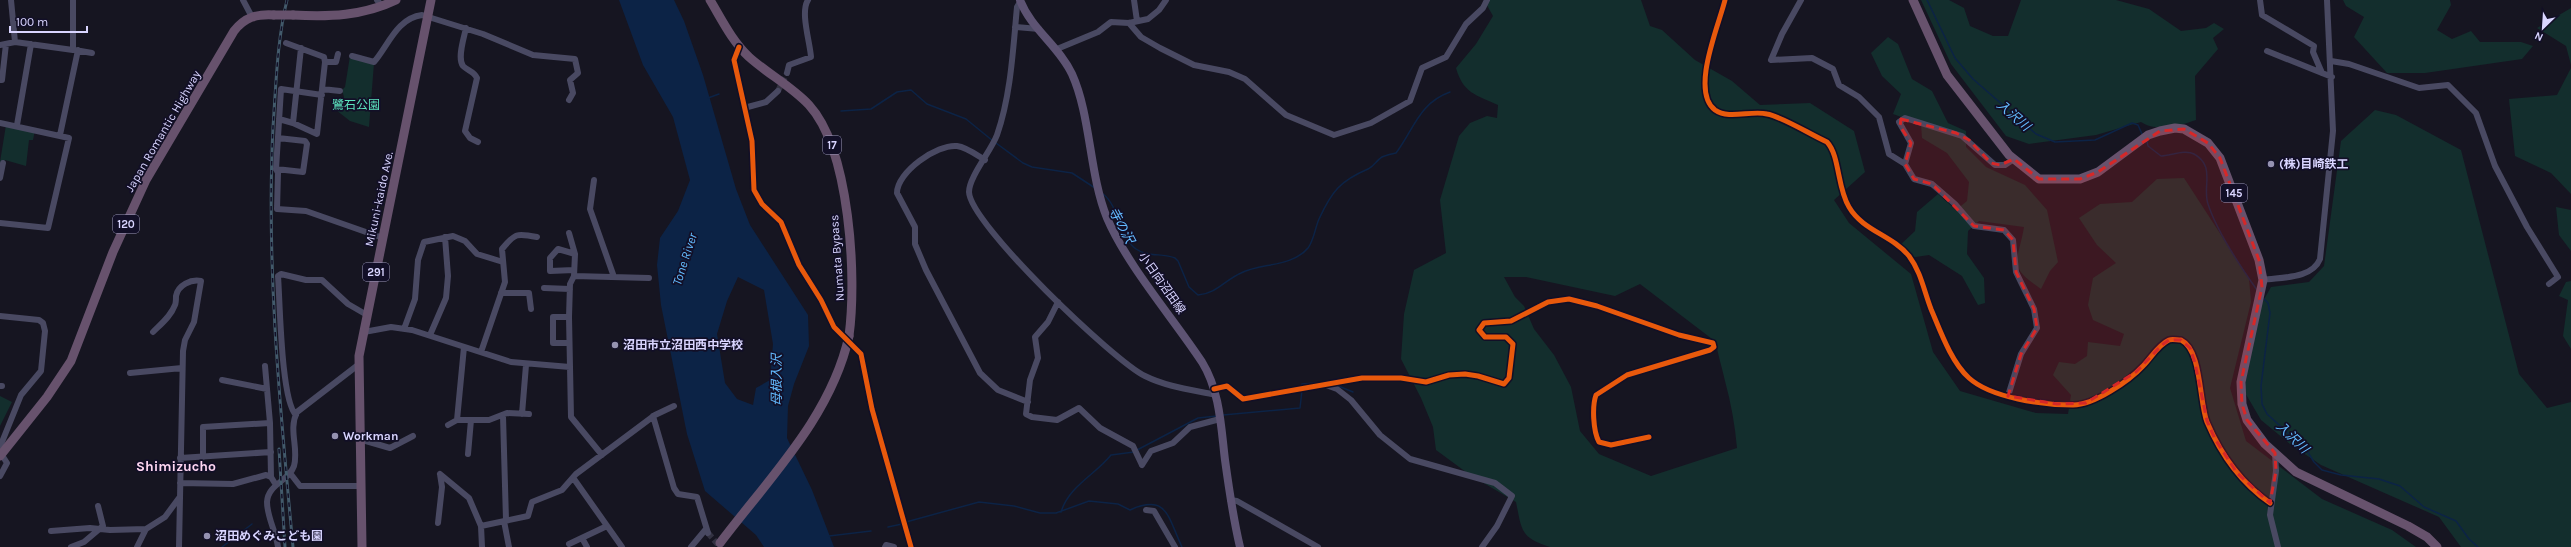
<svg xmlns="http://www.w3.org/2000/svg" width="2571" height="547" viewBox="0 0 2571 547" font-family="Karla,'Noto Sans JP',sans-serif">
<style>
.green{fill:#132e2d;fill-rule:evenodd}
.water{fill:#0c2346;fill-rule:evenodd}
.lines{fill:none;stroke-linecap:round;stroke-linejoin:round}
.stream{stroke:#0c2346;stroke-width:1.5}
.minor-tunnel{stroke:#333242;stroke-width:6;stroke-dasharray:6 3;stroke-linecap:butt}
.minor{stroke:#494962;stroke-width:6}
.major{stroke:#5d5373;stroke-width:8}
.highway{stroke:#67526d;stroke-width:9}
.rail-casing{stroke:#425a6b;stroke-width:3}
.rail{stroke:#120f27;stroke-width:1.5;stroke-dasharray:4.5;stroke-linecap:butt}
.highway-bridge{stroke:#67526d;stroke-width:9}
.cycleway-casing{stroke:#120f27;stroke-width:8}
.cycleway{stroke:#e8590c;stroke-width:5}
.marked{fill:#d62828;fill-opacity:0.2;stroke:#d62828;stroke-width:3;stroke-dasharray:8 5;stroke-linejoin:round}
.poi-dot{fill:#9592b1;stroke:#120f27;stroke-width:1.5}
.labels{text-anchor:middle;stroke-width:3.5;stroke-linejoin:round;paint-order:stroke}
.shield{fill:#120f27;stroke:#9d9abe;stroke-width:1}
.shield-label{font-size:11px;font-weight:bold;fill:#d9d5ff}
.park-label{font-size:12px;fill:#5de3be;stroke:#120f27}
.street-label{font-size:12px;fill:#d9d5ff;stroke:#120f27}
.poi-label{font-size:12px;font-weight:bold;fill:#d9d5ff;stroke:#120f27;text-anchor:start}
.water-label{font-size:13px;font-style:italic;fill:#63bbff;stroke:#120f27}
.quarter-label{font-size:14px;font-weight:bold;fill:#ffd7f2;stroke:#120f27}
</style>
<rect width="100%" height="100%" fill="#161521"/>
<path class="green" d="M1484,0h157l9,26 12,4 33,30 37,21 28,24 50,-2 44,28 11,41 -31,28 15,23 62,51 22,78 27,39 76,22 32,1 3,-19 -18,-20 6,-13 16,2 12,-8 1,-14 32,4 4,-12 -31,-14 -5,-15 5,-27 23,-15 -19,-18 -18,-27 21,-14 32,-2 25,-23 27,-1 65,100 2,24 -21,86 16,53 76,58 70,31 24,17h-866c-30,-10 -28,-16 -34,-45l-46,-27 -34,-25 -3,-23 -12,-29 -20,-39 3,-45 10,-44 32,-17 -6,-53 19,-64 11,-13 17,-7 10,2 1,-13c-22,-10 -35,-12 -42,-37l20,-24 17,-28zM1504,277h22l89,19 25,-12 76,58c2,14 6,25 9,39 6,22 10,44 12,67l-86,28 -52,-22 -19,-23 -9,-44 -17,-32 -20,-26 -10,-23 -9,-9z
M1921,0h28l15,8 6,18 23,10h15l13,-36h95l33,9 32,22 25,-3 8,-5 10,6 -11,9 5,11 -23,27 1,44c-17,6 -40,12 -55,2l-45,13 -67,9 -23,-8 -55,-72z
M2343,0h107l1,5 -14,25 15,9 19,-8 9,11h41l12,4 -11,13 -97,14h-38l-33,-36 10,-20 -18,-11z
M2571,8v57l-5,-19 -29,-18z
M1888,37l10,7 14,35 20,12 16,32 18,8v16l20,20 39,18 22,25 11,52 -8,9 -9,18c-35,-24 -23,-26 -17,-62l-45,-6 -11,10 -1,23 17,24 1,25 -7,2 -16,-29 -33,-21 -20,3 -12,-10 18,-17 2,-19 21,-18 18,16 11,-9 2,-19 -22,-29 -25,-15 -1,-14 -28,-10 8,-20 -19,-18 -11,-23z
M350,56l24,7 -5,64 -19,-6 -14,-11 8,-13 -2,-7 3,-3z
M2571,68v126l-20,-21 -36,-17 -6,-57 48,-4z
M2375,110l21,5 65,35 58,224 28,34 24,-6v145h-110l-22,-30 -118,-52 -31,-21 -29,-24 -17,-29 14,-81 13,-23 38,-5 15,-16 17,-125z
M6,125l29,5 -2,10h-4l-3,26 -21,-6 -1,3 -4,-1z
M2556,207l15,3v41l-12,-16z
M2571,281v68l-8,-13 5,-36 -9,-4 7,-14z
M0,396l12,6 -12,24z"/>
<path class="water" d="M619,0h55l10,21 19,54 33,114 14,36 58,90 1,31 -15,38 -6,22 -1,32 25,52 22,57h-70l-8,-12 -51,-44 -18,-57 -26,-129 -4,-40 3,-27 18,-27 12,-31 -17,-63 -30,-52zM738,277l26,13 9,54 -3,36 -14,8 -3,17 -16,-6 -12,-16 -8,-49 10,-33z"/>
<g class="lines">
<path class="stream" d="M1927,0l28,58 18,21 63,55 19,8 40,-2 37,-17 6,2 4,9
M708,98l11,-4
M841,111l30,-2 26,-17 14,-2 16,14 39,15 27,22
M2147,141l1,5 13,10c9,0 24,-7 33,-2 22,12 8,33 14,50 9,28 32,62 49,86
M996,143l27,20 9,4 40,6 23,15
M1103,194c16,12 17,44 33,55 11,8 27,4 39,9l3,3 11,26 9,8c18,-1 27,-15 43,-22 20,-10 51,-6 67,-25 6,-8 7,-20 11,-29 13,-28 21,-38 49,-50 5,-2 9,-9 14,-12 4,-2 10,-3 14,-4 18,-24 23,-50 54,-61
M2264,299l4,4 2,10 -9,73 1,18 5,10 22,20 13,9 12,19 8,8 19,5 38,4 21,7 24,21 32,14 13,18 9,8
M1336,385l17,7
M1302,386v-2l27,-2
M1223,415l77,-7 2,-18
M1137,450l61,-32 19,-2
M1061,512c8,-26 34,-37 50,-57l23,-3
M906,522l73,-20 35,4 26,7h16l33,-12 29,3 12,6c38,-17 38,8 52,37
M888,527l14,-3
M829,536l42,-5
M222,547l30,-23"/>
<path class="minor-tunnel" d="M778,91l9,-18
M708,533l12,14"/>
<path class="minor" d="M11,0l4,42
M243,0l9,17
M377,0l5,6
M1134,0l3,21
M1725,0c-6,25 -35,91 -10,110 14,10 36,0 52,4 16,3 44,21 60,28 13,14 10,46 22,65 14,24 43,28 60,49 12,16 15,35 22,53 9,21 20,53 38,69 22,20 74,27 104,27 21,0 56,-24 70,-39 8,-8 15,-21 26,-26 3,-1 8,0 12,0 21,10 18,62 26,82 14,33 34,61 63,81
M1801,0l-19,34 -11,26 41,-2 21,11 6,16 20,12 20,20 10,37 16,10 9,15 18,5 23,20 19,22 30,4 9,10 3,32 18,37 3,19 -16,26 -13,42
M2260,0l2,15 52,31 -1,6 9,21
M1020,2l-3,5c-4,42 -6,88 -20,128 -6,16 -28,42 -28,57 1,32 145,169 176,184 22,11 48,14 71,19
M1129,23l12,14 19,11 34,17 35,7 16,7 41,36 48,20 37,-12 39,-22 12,-33 24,-11 20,-33 17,-16 4,-8
M1015,27l24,2
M466,28c-2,10 -9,30 -3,38 5,5 11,5 14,12l-12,53 5,7 8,4
M286,43l38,14 1,5 -8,72 -24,-11 8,-75
M0,45l15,-3 58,8v-50
M739,47l-5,13 18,81 2,49 8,14 19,18 18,43 22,35 13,27 27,27 11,55 39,138
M1057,49l41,-17 13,-10 18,1 19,-4 11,-9 7,-10
M75,50l17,3
M2267,51l65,26
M352,56l22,6c14,-16 23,-44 48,-47l61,19 50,21 42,4 3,14 -8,7 3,13 -4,7
M2331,61l18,3 70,24 29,-3 28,28 19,53 32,61 31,50 -9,7
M325,62h11l2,-8
M787,73l2,-8 22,-8c-1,-15 -11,-45 -3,-57
M0,80h2l4,-36
M322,89l18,2
M322,95l-41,-6 -5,80 2,4 -1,36 29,2 77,27
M744,108l22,-6 12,-11
M279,119l14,4
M0,123l69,15 -21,90 -48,-5
M17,125l14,-81
M60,135l18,-85
M985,160c-8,-5 -19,-13 -28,-14 -20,-2 -60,26 -60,47l18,34v17l11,26 54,103 18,17 30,12
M1905,164l6,-21 -12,-21 6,-4 57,18 33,29h10l9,-6
M276,169l27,3 4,-28 -2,-3 -27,-3
M0,178l3,-15
M594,180l-4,29 24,68
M569,233l6,21 -1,22 -4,8 -1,33 2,100 31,38
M574,270l-24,1v-13l8,-9 17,5
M574,276l75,2
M2263,280c19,-3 49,-1 57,-21l13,-128 -6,-131
M544,288l26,1
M501,293h28l2,16
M1058,302l-10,20 -13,15 3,21 -8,22 -4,34 6,3 25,3 22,-12 21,20 33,18 9,19
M0,316l39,4 4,3 2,8 -4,40 -20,24 -21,52
M569,317h-16v26h16
M404,329l11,-30 3,-39 6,-18 29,-6 12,5 12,13 26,8
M153,332c8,-8 18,-16 22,-27 1,-2 1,-6 1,-9 2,-11 15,-17 25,-15l-7,41 -9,18 -2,11 -4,196
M364,332l27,-5 21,3 99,32 59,5
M430,335l16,-37 2,-22 -3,-39
M481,352l24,-70 -3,-33c13,-16 15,-16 35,-12
M265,366l5,57 1,54 5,8
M130,373l52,-5
M222,380l45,9
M1326,385l11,4 14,11 29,35 30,24 85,24 17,13 -15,30 -15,21
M0,386h2
M1214,389l13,-3 16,13 119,-21h39l25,4 23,-7 16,-1 13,2 26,8 5,-6 4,-34 -7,-7h-21l-6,-7 5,-7 27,-2 37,-19 21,-3 28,7 82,29 34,8 1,4 -4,3 -83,25 -31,20c-4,11 -3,36 3,47l12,3 38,-8
M522,414l4,-49
M296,415c-15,-14 -16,-114 -18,-139l3,-2 25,6h16l26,24 19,11
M503,416l3,104
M653,416l21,72 4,6 19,3 11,36
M457,420l7,-73
M448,425l9,-5h32l18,-7 22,1
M359,439l31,9 23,-12
M0,452l7,11 -7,13
M2275,453l1,18 -6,44 8,32
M468,454l3,-34
M203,457v-30l67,-4
M180,458l91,-6
M1142,465l9,-14 22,-8 17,-16 30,-8
M290,473l10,13h60
M440,474l29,24 12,28 47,-10 4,-14 30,-12 14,-16 79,-59 19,-9
M574,479l48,68
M180,483l53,1 33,-9 5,2
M1230,500l7,1 81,46
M1146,510l8,1 21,36
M504,521l5,26
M438,523l4,-36 -2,-13
M481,526l1,21
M51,531l39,-3 20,2 36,-1
M582,538l5,9
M569,544l38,-18
M71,547l13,-5 19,-16 -5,-20
M137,547l9,-18 19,-12 14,-19
M278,547c-2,-15 -11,-30 -11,-45 1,-18 22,-21 27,-36 5,-18 -6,-36 3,-54l61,-47
M691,547l15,-18
M885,547l1,-2 8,2"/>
<path class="major" d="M1020,0c11,29 39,46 52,74 19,42 17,100 35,144 20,47 66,100 95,144 18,29 19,65 23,98 4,29 8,58 15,87"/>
<path class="highway" d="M710,0c12,20 22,41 39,57 19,17 42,29 60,48 41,45 48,172 40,231
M1913,0l34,75 62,80 30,24h41l18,-7 50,-37 12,-4 15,-3 9,1 24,14 12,15 39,102 4,20 -22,102 1,22 5,16 18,24 31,28 112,54 19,11 10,10
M293,15c36,2 70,1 103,-15
M0,456l47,-59 24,-36 42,-109 33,-72 88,-149c11,-14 22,-17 40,-16
M362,547l-3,-191 72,-356"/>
<defs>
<path id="rail" d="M287,0c-10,41 -11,85 -14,127 -7,140 7,280 20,420
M279,449l6,98"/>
</defs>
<use href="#rail" class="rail-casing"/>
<use href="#rail" class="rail"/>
<path class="highway-bridge" d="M274,15h19
M720,543c49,-65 111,-126 129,-207"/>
<defs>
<path id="cycleway" d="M1725,0c-6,25 -35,91 -10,110 14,10 36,0 52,4 16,3 44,21 60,28 13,14 10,46 22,65 14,24 43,28 60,49 12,16 15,35 22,53 9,21 20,53 38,69 22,20 74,27 104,27 21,0 56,-24 70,-39 8,-8 15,-21 26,-26 3,-1 8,0 12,0 21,10 18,62 26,82 14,33 34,61 63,81
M739,47l-5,13 18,81 2,49 8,14 19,18 18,43 22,35 13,27 27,27 11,55 39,138
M1214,389l13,-3 16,13 119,-21h39l25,4 23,-7 16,-1 13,2 26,8 5,-6 4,-34 -7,-7h-21l-6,-7 5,-7 27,-2 37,-19 21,-3 28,7 82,29 34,8 1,4 -4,3 -83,25 -31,20c-4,11 -3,36 3,47l12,3 38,-8"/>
</defs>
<use href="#cycleway" class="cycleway-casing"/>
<use href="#cycleway" class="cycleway"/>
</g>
<path class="marked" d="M1901,119l55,14 13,7 22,23 9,2 14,-6 25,20h41l18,-7 62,-41 24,-2 24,14 12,15 39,102 3,27 -21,95 1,22 5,16 28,33 1,18 -6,32 -33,-30 -22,-34 -8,-18 -12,-58 -5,-15 -9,-8h-12l-7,5 -26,27 -50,31 -29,1 -49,-8 13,-42 16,-26 -3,-19 -18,-37 -3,-32 -9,-10 -30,-4 -42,-42 -18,-5 -9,-15 6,-21 -11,-17z"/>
<g class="poi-dot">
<circle cx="2271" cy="164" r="4"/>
<circle cx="615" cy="345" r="4"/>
<circle cx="335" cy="436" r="4"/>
<circle cx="207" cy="536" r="4"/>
</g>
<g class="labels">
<g class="shield">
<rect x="823" y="136" width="18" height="18" rx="3"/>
<rect x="2221" y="184" width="26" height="18" rx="3"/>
<rect x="113" y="215" width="26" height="18" rx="3"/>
<rect x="363" y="263" width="26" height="18" rx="3"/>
</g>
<g class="shield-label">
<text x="832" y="149">17</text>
<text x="2234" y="197">145</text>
<text x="126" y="228">120</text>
<text x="376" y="276">291</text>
</g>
<g class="park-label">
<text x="356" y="109">鷺石公園</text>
</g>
<g class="street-label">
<text transform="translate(163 131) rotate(-60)" y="4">Japan Romantic Highway</text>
<text transform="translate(379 199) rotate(-78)" y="4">Mikuni-kaido Ave.</text>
<text transform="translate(837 258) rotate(-94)" y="4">Numata Bypass</text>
<text transform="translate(1162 283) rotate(55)" y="4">小日向沼田線</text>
</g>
<g class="poi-label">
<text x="2279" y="168">(株)目崎鉄工</text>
<text x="623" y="349">沼田市立沼田西中学校</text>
<text x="343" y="440">Workman</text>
<text x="215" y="540">沼田めぐみこども園</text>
</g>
<g class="water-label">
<text transform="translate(2014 115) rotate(41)" y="5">入沢川</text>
<text transform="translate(1122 225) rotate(62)" y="5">寺の沢</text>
<text transform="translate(684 259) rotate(-72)" y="5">Tone River</text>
<text transform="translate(776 380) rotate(-90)" y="5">母根入沢</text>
<text transform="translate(2293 437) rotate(44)" y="5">入沢川</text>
</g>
<g class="quarter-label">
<text x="176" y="471">Shimizucho</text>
</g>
</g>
<g transform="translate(2543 28) rotate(205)" stroke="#120f27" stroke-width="3" paint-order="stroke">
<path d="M0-3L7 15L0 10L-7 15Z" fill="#d9d5ff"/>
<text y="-6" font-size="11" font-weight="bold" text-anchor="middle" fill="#d9d5ff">N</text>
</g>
<path d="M10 26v6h77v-6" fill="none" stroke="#d9d5ff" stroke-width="2"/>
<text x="16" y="26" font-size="12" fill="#d9d5ff" stroke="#120f27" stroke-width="3" paint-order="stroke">100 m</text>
</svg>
